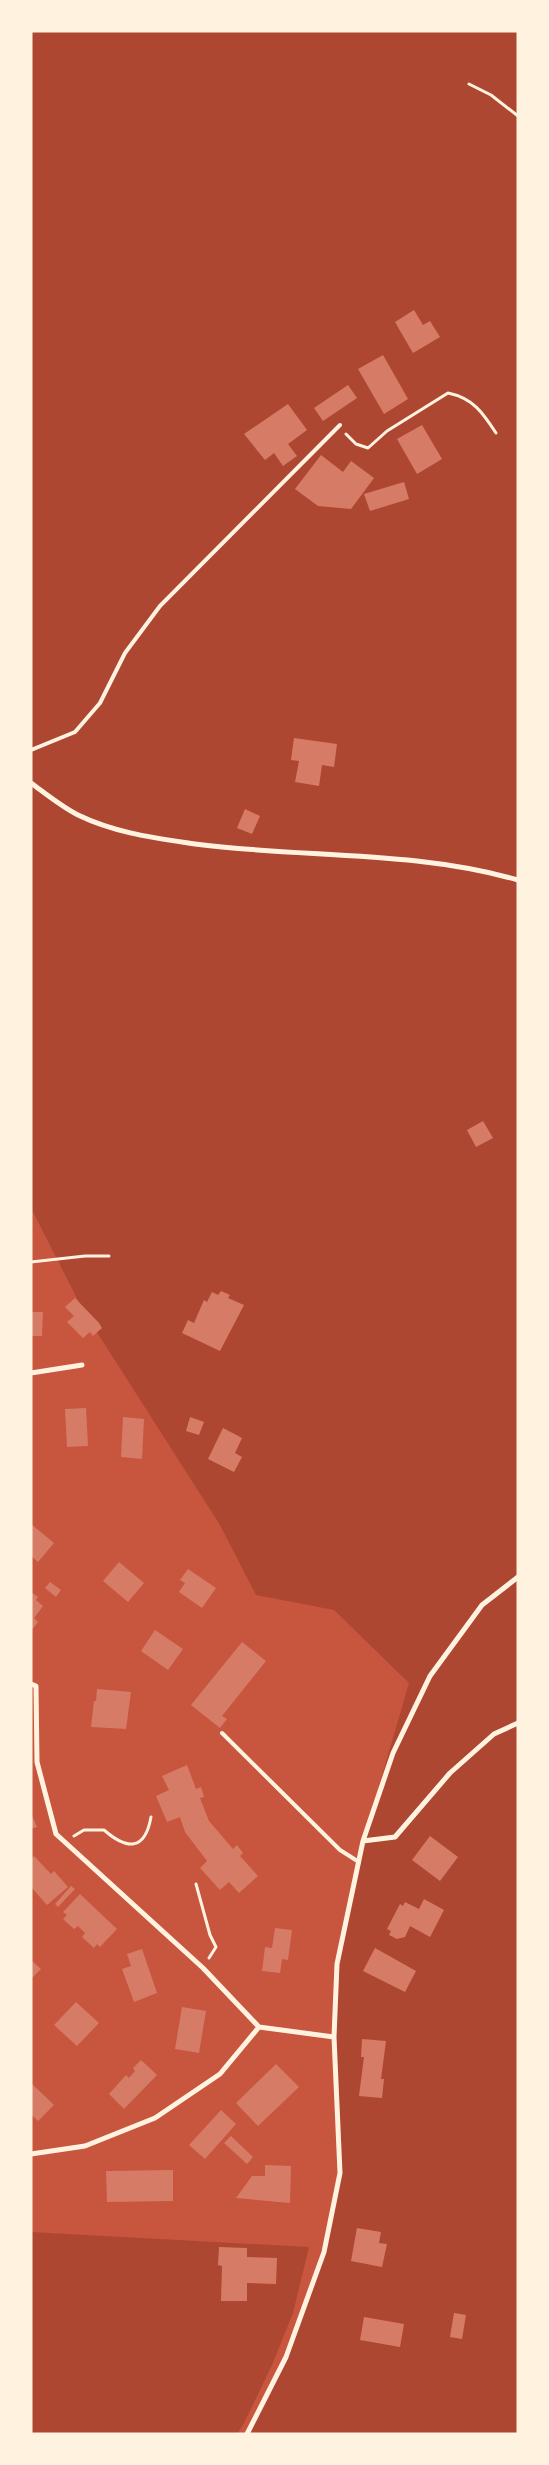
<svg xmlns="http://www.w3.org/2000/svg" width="549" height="2465" viewBox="0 0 549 2465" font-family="Commissioner,sans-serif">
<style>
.green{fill:#ae4732}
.building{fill:#d67c66}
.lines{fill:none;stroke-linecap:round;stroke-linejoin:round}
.path{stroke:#fff3e0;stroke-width:3}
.service{stroke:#fff3e0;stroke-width:4}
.minor{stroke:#fff3e0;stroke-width:5}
</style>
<rect width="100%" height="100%" fill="#c8553d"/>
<path class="green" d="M31,31h487v2403h-271l39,-77 38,-105 16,-79 -6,-136 3,-73 26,-123 46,-158 -75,-73 -78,-15 -36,-70 -136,-213 -53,-104z
M31,2232l278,15 -16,66 -21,52 -28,58 -7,11h-206z"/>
<path class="building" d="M414,310l9,15 7,-4 10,16 -27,16 -18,-31z
M383,355l25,44 -24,15 -26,-45z
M348,385l9,13 -34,23 -9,-13z
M288,404l19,26 -19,14 9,12 -14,10 -9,-13 -9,7 -21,-26z
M422,425l20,34 -25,15 -20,-35z
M321,455l22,17 8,-11 23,17 -23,31 -33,-3 -23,-17z
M404,482l5,17 -39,12 -6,-17z
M294,738l43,6 -3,23 -12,-2 -3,21 -24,-4 4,-21 -8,-1z
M245,809l15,7 -8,18 -15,-6z
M483,1121l10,17 -17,9 -9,-17z
M221,1291l9,4 -2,3 16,7 -24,46 -38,-18 6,-13 6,3 10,-23 3,2 5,-10 6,3z
M75,1298l24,25 3,5 -9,8 -3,-4 -7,6 -16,-16 7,-6 -9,-9z
M31,1312h12l-1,24h-11z
M86,1408l2,38 -21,1 -2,-38z
M123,1417l21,2 -2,40 -21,-2z
M190,1417l14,5 -5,13 -13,-4z
M223,1428l19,10 -7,15 7,4 -8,15 -26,-13z
M31,1524l23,19 -16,19 -7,-6z
M119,1562l25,21 -16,19 -25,-21z
M188,1569l28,19 -14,20 -23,-16 6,-9 -5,-3z
M50,1582l11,8 -5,7 -11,-9z
M31,1592l7,5 -2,3 7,6 -9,12 4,4 -7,9z
M155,1630l28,19 -15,21 -27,-19z
M242,1642l24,19 -44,55 5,3 -7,9 -29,-23z
M97,1689l34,3 -5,37 -35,-2 3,-26h2z
M187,1765l9,24 5,-2 3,10 -4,1 9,23 24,28 4,-4 6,8 -3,3 18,20 -19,17 -10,-11 -9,8 -20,-22 7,-7 -22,-29 -5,-15 -13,5 -11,-26 13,-6 -7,-14z
M31,1813l6,14 -6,2z
M430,1836l28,21 -18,24 -28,-21z
M34,1856l17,18 3,-3 14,16 -21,18 -16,-18v-28z
M71,1886l4,3 -17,18 -3,-3z
M80,1894l37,35 -17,18 -3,-3 -3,4 -12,-11 3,-4 -7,-7 -4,3 -11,-10 4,-4 -4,-3z
M424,1899l20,11 -14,27 -20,-11 -5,11 -8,2 -8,-4 2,-4 -4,-2 13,-25 3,2 2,-4 14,7z
M275,1928l17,2 -4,30 -6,-1 -2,14 -18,-2 3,-24 7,1z
M375,1948l41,23 -11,21 -42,-21z
M142,1949l15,44 -23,9 -12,-33 9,-3 -4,-12z
M31,1960l10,9 -10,10z
M76,2002l23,21 -22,23 -23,-21z
M182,2007l24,4 -7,42 -24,-4z
M362,2039l24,2 -5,38h3l-2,19 -23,-2 5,-39h-3z
M141,2060l16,15 -33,34 -15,-15 17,-19 3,3 6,-7 -2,-3z
M276,2064l23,23 -41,39 -22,-23z
M31,2083l23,22 -16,16 -7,-7z
M221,2110l15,14 -31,35 -16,-14z
M231,2136l22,21 -6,7 -23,-21z
M265,2165l26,1 -1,37 -54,-5 16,-22h13z
M173,2170v31l-66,1 -1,-31z
M357,2228l24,4 -2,11 8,1 -5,23 -31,-6z
M219,2247l28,1v9l30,1 -1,26 -29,-1v18h-26l1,-35 -4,-1z
M454,2313l12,2 -4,24 -12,-2z
M364,2317l40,7 -4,23 -40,-7z"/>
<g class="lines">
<path class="path" d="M469,84l22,11 27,21
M346,434l10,10 12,4 19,-17 61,-38c25,5 35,20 48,40
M31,1262l54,-6h24
M74,1836l10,-6h20c23,20 41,21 47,-13
M196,1884l14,51 6,12 -7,11"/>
<path class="service" d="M31,750l44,-18 25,-29 25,-50 35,-47 180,-181
M222,1733l118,117 19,12"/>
<path class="minor" d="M31,783c15,11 31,24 47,32 37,18 77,23 117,29 107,14 218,6 323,36
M31,1373l51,-8
M31,1684l5,2 1,76 19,72 147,134 56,59 75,10
M363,1841l32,-4 55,-64 44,-39 24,-11
M31,2154l54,-8 70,-28 65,-44 39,-47
M247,2434l39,-77 38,-105 16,-79 -6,-136 3,-73 26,-123 30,-88 37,-77 52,-71 36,-28"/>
</g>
<rect width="549" height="2465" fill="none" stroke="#fff3e0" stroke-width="65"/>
</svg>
